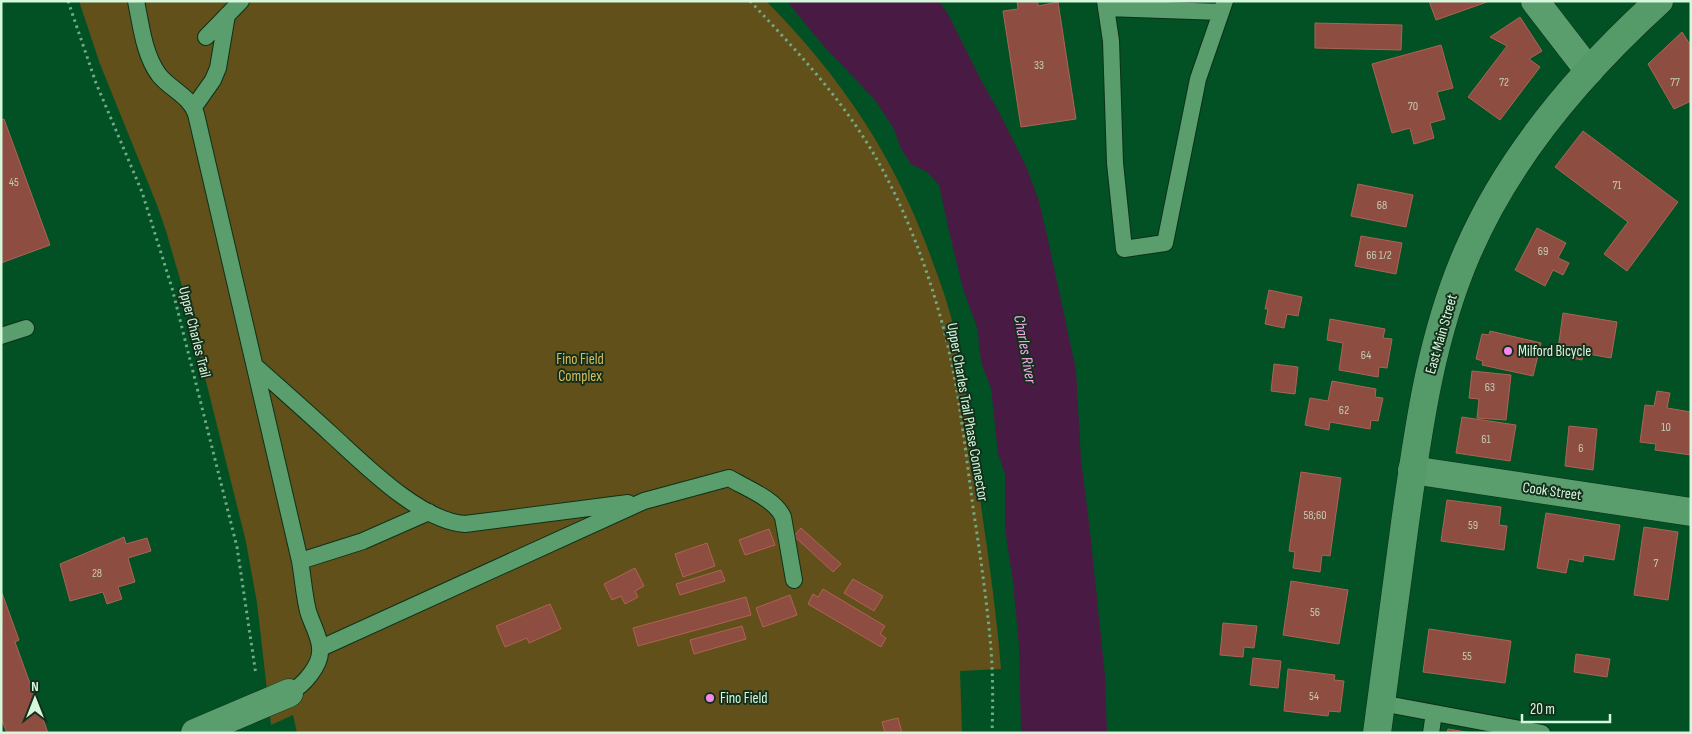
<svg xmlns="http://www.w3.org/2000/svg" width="1692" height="734" viewBox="0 0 1692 734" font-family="'Sofia Sans Condensed',sans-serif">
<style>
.green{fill:#615019}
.water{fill:#491b44}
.building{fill:#8e4d41;stroke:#ae6355}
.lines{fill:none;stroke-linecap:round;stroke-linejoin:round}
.lane-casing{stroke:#0d3119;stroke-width:18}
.street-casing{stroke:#0d3119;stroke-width:29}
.primary-casing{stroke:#0d3119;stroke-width:29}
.path{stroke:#72a986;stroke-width:3;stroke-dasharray:2.5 4;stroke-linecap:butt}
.lane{stroke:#5b9e6e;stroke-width:16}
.street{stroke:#5b9e6e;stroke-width:28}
.primary{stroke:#559a69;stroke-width:28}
.poi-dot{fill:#f888eb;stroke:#14301c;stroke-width:2}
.labels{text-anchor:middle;stroke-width:4;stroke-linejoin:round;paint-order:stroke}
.number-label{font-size:12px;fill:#c3ccb5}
.street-label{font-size:15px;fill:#d5f7dc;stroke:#14301c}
.poi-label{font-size:15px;fill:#d5f7dc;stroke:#14301c;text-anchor:start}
.park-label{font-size:15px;fill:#dbbc5c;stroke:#14301c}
.water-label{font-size:16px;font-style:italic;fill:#f7abec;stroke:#14301c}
</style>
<rect width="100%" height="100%" fill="#015125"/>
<path class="green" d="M79,1h687c76,76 132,161 167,262 10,26 19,53 24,80 9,44 14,90 20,135 9,63 19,127 24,191l-41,2 2,62h-665l-4,-18 -22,10 -14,-122 -11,-61 -62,-249 -18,-62 -9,-26 -57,-141z"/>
<path class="water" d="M787,1h152l9,13 32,64 21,38 25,50 13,35 8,34 29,135 5,89 9,72 15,145 2,57h-86l-2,-87 -6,-64 -8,-53v-55l-7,-20 -7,-66 -9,-23 -3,-17 -1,-18 -15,-41 -14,-58 -10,-46 -12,-13 -16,-8 -10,-15 -7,-20 -19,-29 -54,-57z"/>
<path class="building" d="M1017,1h21v5l20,-4 18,117 -55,8 -18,-116 15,-2z
M1429,1h57l1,1 -51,18z
M1520,17l22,34 -13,8 11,8 -40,53 -32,-23 39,-51 -17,-9z
M1315,23l87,2 -1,25 -86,-2z
M1682,32l9,14v55l-17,8 -26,-45z
M1441,45l12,43 -16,4 8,27 -15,4 4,15 -20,6 -4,-16 -18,5 -20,-69z
M4,119l46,126 -49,18v-143z
M1583,131l95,71 -51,69 -23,-17 24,-32 -73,-55z
M1358,184l55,11 -7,32 -55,-11z
M1537,228l29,15 -8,15 11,5 -6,12 -10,-5 -8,16 -30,-16z
M1361,236l41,7 -6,31 -41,-8z
M1269,290l33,7 -4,19 -11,-2 -3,14 -19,-4 3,-15h-3z
M1563,313l54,9 -6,36 -28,-5 -1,7 -21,-4 1,-6 -4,-1z
M1330,319l55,10 -2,9 9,1 -5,29 -8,-1 -1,10 -39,-7 4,-27 -16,-3z
M1490,331l51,12 -8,33 -51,-11 1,-4 -7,-2 6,-25 7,1z
M1274,364l24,3 -3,27 -24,-3z
M1472,371l39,4 -5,45 -29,-2 2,-19 -10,-1z
M1332,381l44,8 -1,8 8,1 -5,23 -7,-1 -1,9 -40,-7 -1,8 -24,-5 5,-27 18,3z
M1657,391l13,2 -3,15 24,4v43l-36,-5 1,-6 -16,-2 5,-37 9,1z
M1462,417l54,8 -6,36 -54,-8z
M1569,426l28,3 -4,41 -28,-4z
M1301,472l40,6 -11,78 -8,-1 -2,17 -27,-4 2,-16 -6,-1z
M1447,500l54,7 -2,18 8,1 -3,24 -63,-9z
M1546,513l74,12 -6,35 -30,-5 -1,7 -14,-3 -3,14 -29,-5z
M1644,527l34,5 -10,68 -34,-5z
M801,528l40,36 -8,8 -39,-36z
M769,529l6,16 -30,10 -6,-15z
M124,537l2,7 21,-6 4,13 -23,7 7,24 -17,5 4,12 -15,5 -4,-12 -33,9 -10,-37z
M707,543l8,23 -32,11 -8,-23z
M635,568l9,18 -9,5 3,6 -13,7 -4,-8 -9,4 -8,-16z
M721,570l4,11 -45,14 -4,-11z
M853,579l30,17 -9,15 -30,-18z
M1291,581l57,9 -9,54 -56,-9z
M823,589l62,37 -5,8 6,4 -5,9 -73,-43 5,-10 5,3z
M2,593l17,47 -4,2 33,91h-41l-6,-15z
M790,595l7,20 -34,12 -7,-19z
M746,597l5,18 -113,31 -5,-18z
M550,604l11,25 -32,14 -2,-5 -22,9 -9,-21z
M1223,623l34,3 -3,22 -10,-1 -1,10 -23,-2z
M742,626l4,13 -52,15 -4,-14z
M1429,629l82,12 -6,42 -82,-11z
M1576,654l34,5 -3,18 -33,-5z
M1253,658l28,3 -3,27 -28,-3z
M1288,669l47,6 -1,5 10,1 -4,31 -11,-1 -1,5 -44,-5z
M898,718l4,15h-17l-3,-11z
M1448,729l24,4h-25z"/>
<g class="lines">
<defs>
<path id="lane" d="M136,1c5,24 8,54 23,74 11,14 31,21 37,39l104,447c3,17 4,34 8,50 3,11 12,26 12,37 2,17 -17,38 -31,45
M1105,1l6,40 4,122 9,86 41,-6 33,-164 27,-78
M1106,8l115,4
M206,37l35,-36
M194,107l19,-27 5,-12 9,-53
M1,336l25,-8
M255,366c26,23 52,46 77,69 33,30 88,86 133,89l163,-21
M300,561l63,-20 66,-29
M321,648l323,-147 85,-23c17,10 46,21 54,39l11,63
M1381,703l161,30
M1431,733l3,-20"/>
<path id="street" d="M1535,1l54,70
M1412,470l279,42
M195,733l94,-40"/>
<path id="primary" d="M1377,733c9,-70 19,-140 28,-210 13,-92 25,-185 63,-272 42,-97 113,-179 191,-250"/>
</defs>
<use href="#lane" class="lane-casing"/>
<use href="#street" class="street-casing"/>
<use href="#primary" class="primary-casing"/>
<path class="path" d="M68,1l28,82 46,109 30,96 65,259 19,128
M750,1c43,46 86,91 119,145 34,56 58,120 75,184 15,58 21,118 29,177 7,47 14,94 18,142 2,28 2,56 1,84"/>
<use href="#lane" class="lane"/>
<use href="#street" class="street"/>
<use href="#primary" class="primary"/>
</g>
<g class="poi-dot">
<circle cx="1508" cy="351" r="5"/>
<circle cx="710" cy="698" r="5"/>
</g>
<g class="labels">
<g class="number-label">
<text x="1039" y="69">33</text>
<text x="1504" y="86">72</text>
<text x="1675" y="86">77</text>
<text x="1413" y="110">70</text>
<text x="14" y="186">45</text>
<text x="1617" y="189">71</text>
<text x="1382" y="209">68</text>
<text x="1543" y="255">69</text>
<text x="1379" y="259">66 1/2</text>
<text x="1366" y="359">64</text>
<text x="1490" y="391">63</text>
<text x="1344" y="414">62</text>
<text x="1666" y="431">10</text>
<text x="1486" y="443">61</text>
<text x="1581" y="452">6</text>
<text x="1315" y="519">58;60</text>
<text x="1473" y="529">59</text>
<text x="1656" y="567">7</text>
<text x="97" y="577">28</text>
<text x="1315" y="616">56</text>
<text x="1467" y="660">55</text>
<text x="1314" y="700">54</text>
</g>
<g class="street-label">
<text transform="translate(195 332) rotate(76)" y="5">Upper Charles Trail</text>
<text transform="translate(1441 334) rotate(-74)" y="5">East Main Street</text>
<text transform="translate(968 412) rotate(80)" y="5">Upper Charles Trail Phase Connector</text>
<text transform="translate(1552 491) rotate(8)" y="5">Cook Street</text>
</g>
<g class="poi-label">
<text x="1518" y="356">Milford Bicycle</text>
<text x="720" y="703">Fino Field</text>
</g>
<g class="park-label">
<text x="580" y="364">Fino Field<tspan x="580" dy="17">Complex</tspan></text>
</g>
<g class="water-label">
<text transform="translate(1026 349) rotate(80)" y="6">Charles River</text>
</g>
</g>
<rect width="1692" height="734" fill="none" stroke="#d5f7dc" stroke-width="5"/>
<g transform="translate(35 699)" stroke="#14301c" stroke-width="4" paint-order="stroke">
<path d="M0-4L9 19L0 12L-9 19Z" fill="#d5f7dc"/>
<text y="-8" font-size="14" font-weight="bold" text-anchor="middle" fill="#d5f7dc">N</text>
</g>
<path d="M1522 714v8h88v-8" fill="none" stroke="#d5f7dc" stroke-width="2.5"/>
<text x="1530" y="714" font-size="15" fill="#d5f7dc" stroke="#14301c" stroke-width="4" paint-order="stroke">20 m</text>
</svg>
